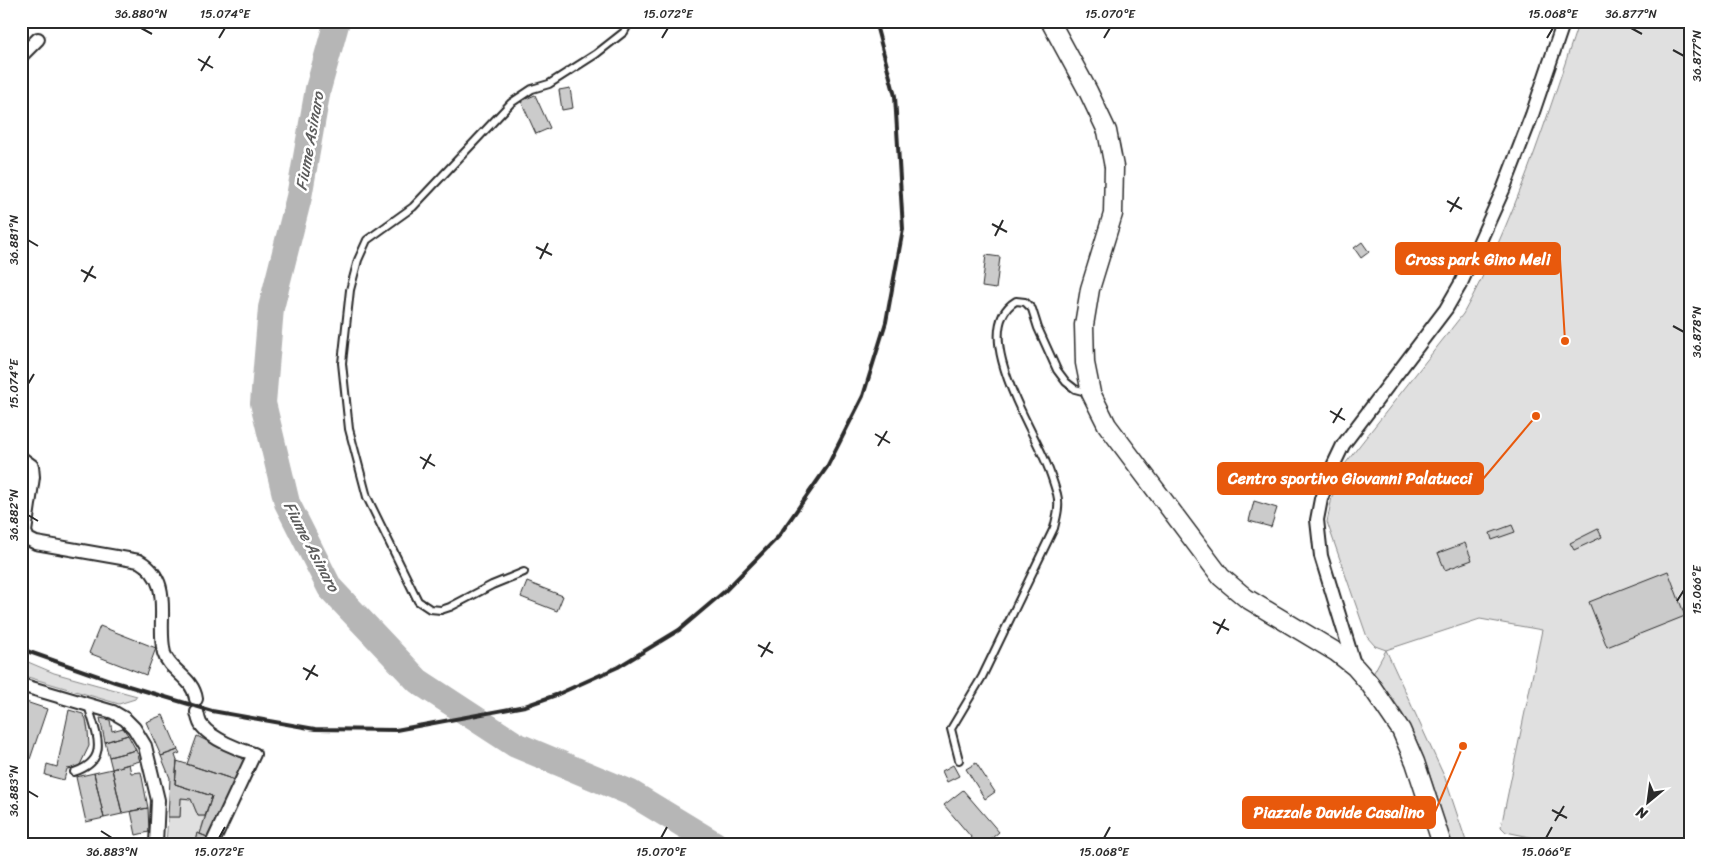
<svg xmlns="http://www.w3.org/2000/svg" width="1711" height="865" viewBox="0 0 1711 865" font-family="Sriracha,sans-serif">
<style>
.green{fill:#e0e0e0;stroke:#868686}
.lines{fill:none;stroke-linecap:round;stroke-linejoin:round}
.river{stroke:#b6b6b6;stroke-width:26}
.building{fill:#cbcbcb;stroke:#2b2b2b}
.service-casing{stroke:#2b2b2b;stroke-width:10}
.minor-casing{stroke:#2b2b2b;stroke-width:16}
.secondary-casing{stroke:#2b2b2b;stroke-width:21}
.service{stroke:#fff;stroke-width:6}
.minor{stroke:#fff;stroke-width:12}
.secondary{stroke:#fff;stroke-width:18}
.rail{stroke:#2b2b2b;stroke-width:4}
.ticks{fill:none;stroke:#2b2b2b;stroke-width:2}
.labels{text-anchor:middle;stroke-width:5;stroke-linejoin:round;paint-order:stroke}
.water-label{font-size:16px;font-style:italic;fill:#5c5c5c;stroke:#fff}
.leader{fill:none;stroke:#e8590c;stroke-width:2}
.callout-dot{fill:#e8590c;stroke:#fff;stroke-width:2}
.callout{fill:#e8590c;stroke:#e8590c;stroke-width:2}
.callout-label{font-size:16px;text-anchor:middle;font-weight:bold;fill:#fff}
.neatline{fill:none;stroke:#2b2b2b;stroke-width:2}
.ticks-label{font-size:12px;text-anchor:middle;fill:#2b2b2b}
</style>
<rect width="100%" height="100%" fill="#fff"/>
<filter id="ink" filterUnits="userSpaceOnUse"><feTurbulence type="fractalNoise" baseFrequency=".02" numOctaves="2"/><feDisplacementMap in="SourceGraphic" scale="10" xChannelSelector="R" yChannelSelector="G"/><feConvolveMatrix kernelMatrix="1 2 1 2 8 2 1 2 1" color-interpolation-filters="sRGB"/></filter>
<g filter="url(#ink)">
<path class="green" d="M1579,21h111v823h-127l-57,-12 -5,-5 41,-197 -62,-11 -94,31 59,128 22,66h-16c-14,-46 -26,-95 -52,-136 -8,-12 -17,-23 -26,-34l13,-24 -11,-4 -8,-9 -40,-115 5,-25 13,-33 118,-150c51,-92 83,-193 116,-293z
M21,659l33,14 83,23 -2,3 -16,5 -98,-29z
M181,798l10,1 7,17h7l-5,18 -3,-1 -2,9 3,2h-32l2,-27h12z"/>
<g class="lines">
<path class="river" d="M337,21l-19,68 -19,108 -28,111 -8,95 24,100 43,85 88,93 98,64 115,48 84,51"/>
</g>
<path class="building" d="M570,88l3,20 -11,2 -3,-20z
M535,95l15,33 -14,6 -15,-33z
M1362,242l7,10 -8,6 -7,-10z
M986,255l14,2 -4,32 -14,-2z
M1254,501l23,7 -6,19 -22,-6z
M1512,525l3,7 -23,8 -2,-7z
M1598,529l4,8 -28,13 -4,-7z
M1465,543l7,17 -27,10 -7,-17z
M1668,571l17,45 -78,31 -18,-45z
M527,582l36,14 -6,15 -36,-14z
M100,626l56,22 -10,27 -57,-22z
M26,702l21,7 -19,56 -7,-2v-48z
M69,710l14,4 3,5 2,12 1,15 -10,21 -12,2 -3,11 -19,-5 2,-11 10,3z
M163,715l15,35 -17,6 -15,-34z
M100,718l10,2 2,11 11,-3 5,7 -23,7z
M128,735l8,15 -27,7 -4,-15z
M197,736l47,23 -9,21 -48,-16z
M136,750l4,11 -28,8 -3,-12z
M178,750l2,3 -5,2 2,6 -2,23 37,12 -7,20h-7l-7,-17 -10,-1 -1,19h-12l2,-39 -9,-22z
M177,761l58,19 -25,58 -10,-4 12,-38 -37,-12z
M976,763l19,29 -10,7 -19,-30z
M129,764l2,9 10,-1 7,36 -26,5 -10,-44z
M953,765l6,11 -12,6 -5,-11z
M112,769l10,45 -18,4 -10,-45z
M94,773l10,45 -18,4 -10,-45z
M963,790l36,42 -14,12h-8l-33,-39z
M148,808l1,24 -13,3 -5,-24z
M197,833l13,5 -3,6 -12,-2z"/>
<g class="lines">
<defs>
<path id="service" d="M524,572l-32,13 -42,22 -9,3 -11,-1 -12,-8 -51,-104 -18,-68 -7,-66 8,-73 8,-30 9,-20 46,-33 98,-104 21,-14 17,-5 47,-30 28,-22 6,-11
M959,760l-8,-31 31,-52 72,-149c3,-12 6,-23 3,-34 -3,-10 -6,-20 -10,-29 -14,-36 -79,-135 -31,-164l9,1 7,7 6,19 19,42 9,12 9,7 15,4
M74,772c37,-12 22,-38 14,-67"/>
<path id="minor" d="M21,56l17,-17
M21,458l11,8 1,11 -8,55 3,7 8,4 103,18c36,21 17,59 25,92 5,18 29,24 32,46
M1355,667l-34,-111 -4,-36 4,-21 12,-33 10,-21 103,-136 15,-26 42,-93 29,-75 32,-94
M21,685l92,27 12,7 9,9 11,18 13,54 -2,44
M197,712c1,4 2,11 5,14 10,13 37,24 52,28l-42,90"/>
<path id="secondary" d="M1050,21l38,70 19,40 7,36 -1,47 -23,75 -6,36 1,38 6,30 16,32 114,152 25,21 90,54 19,15 14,16 32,47 14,32 27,82"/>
</defs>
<use href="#service" class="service-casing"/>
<use href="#minor" class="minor-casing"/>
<use href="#secondary" class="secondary-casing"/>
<use href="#service" class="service"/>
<use href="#minor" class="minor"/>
<use href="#secondary" class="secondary"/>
<path class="rail" d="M21,649l94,33 97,29 103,18 81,1 129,-24 31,-11 62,-28 61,-37 46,-39 53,-54 49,-70 36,-71 23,-74 17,-93 -8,-133 -20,-75"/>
</g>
</g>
<path class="ticks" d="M141,28l11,6M1631,28l11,6M219,38l6,-10M662,38l6,-10M1104,38l6,-10M1547,38l6,-10M1673,50l11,6M198,59l15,9M201,71l9,-15M1447,201l15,8M1450,212l9,-15M992,224l15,8M995,236l8,-16M28,240l10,6M536,247l16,8M540,259l8,-16M81,270l15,8M84,282l9,-16M1673,326l11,6M28,384l6,-10M1330,411l15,9M1333,423l9,-15M875,434l15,9M878,446l9,-15M420,457l15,9M423,469l8,-15M28,515l10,6M1677,601l7,-11M1213,622l16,8M1217,634l8,-15M758,645l15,8M761,657l9,-15M303,668l15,8M306,680l9,-15M28,791l10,6M1552,810l15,8M1555,821l9,-15M101,831l11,7M219,838l6,-11M661,838l6,-11M1104,838l6,-11M1546,838l6,-11"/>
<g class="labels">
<g class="water-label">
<text transform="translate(309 141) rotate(-80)" y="6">Fiume Asinaro</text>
<text transform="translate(312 546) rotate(62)" y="6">Fiume Asinaro</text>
</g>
</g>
<path class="leader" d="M1565 341L1560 259M1536 416L1483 479M1463 746L1435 812"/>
<g class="callout-dot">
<circle cx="1565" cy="341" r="5"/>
<circle cx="1536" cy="416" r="5"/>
<circle cx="1463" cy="746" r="5"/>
</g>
<g class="callout">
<rect x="1396" y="243" width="164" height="31" rx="5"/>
<rect x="1218" y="463" width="265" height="31" rx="5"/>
<rect x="1243" y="797" width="192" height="31" rx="5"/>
</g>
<g class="callout-label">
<text x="1478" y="265">Cross park Gino Meli</text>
<text x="1350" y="484">Centro sportivo Giovanni Palatucci</text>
<text x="1339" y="818">Piazzale Davide Casalino</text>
</g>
<rect width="1711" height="865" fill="none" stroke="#fff" stroke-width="55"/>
<g transform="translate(1648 802) rotate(209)" stroke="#ffffff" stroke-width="4" paint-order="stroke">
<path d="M0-4L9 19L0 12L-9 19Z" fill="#2b2b2b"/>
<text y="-8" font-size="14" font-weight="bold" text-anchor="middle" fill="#2b2b2b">N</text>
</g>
<rect x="28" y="28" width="1656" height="810" class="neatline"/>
<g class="ticks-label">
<text x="141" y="18">36.880°N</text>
<text x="225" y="18">15.074°E</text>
<text x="668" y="18">15.072°E</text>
<text x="1110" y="18">15.070°E</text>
<text x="1553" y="18">15.068°E</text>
<text x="1631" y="18">36.877°N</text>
<text transform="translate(1697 56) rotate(-90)" y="4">36.877°N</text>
<text transform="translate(14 240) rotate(-90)" y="4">36.881°N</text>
<text transform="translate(1697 332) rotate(-90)" y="4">36.878°N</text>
<text transform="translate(14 384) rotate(-90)" y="4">15.074°E</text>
<text transform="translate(14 515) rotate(-90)" y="4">36.882°N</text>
<text transform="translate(1697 590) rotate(-90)" y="4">15.066°E</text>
<text transform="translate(14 791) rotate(-90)" y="4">36.883°N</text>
<text x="112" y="856">36.883°N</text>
<text x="219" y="856">15.072°E</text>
<text x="661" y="856">15.070°E</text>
<text x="1104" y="856">15.068°E</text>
<text x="1546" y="856">15.066°E</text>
</g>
</svg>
